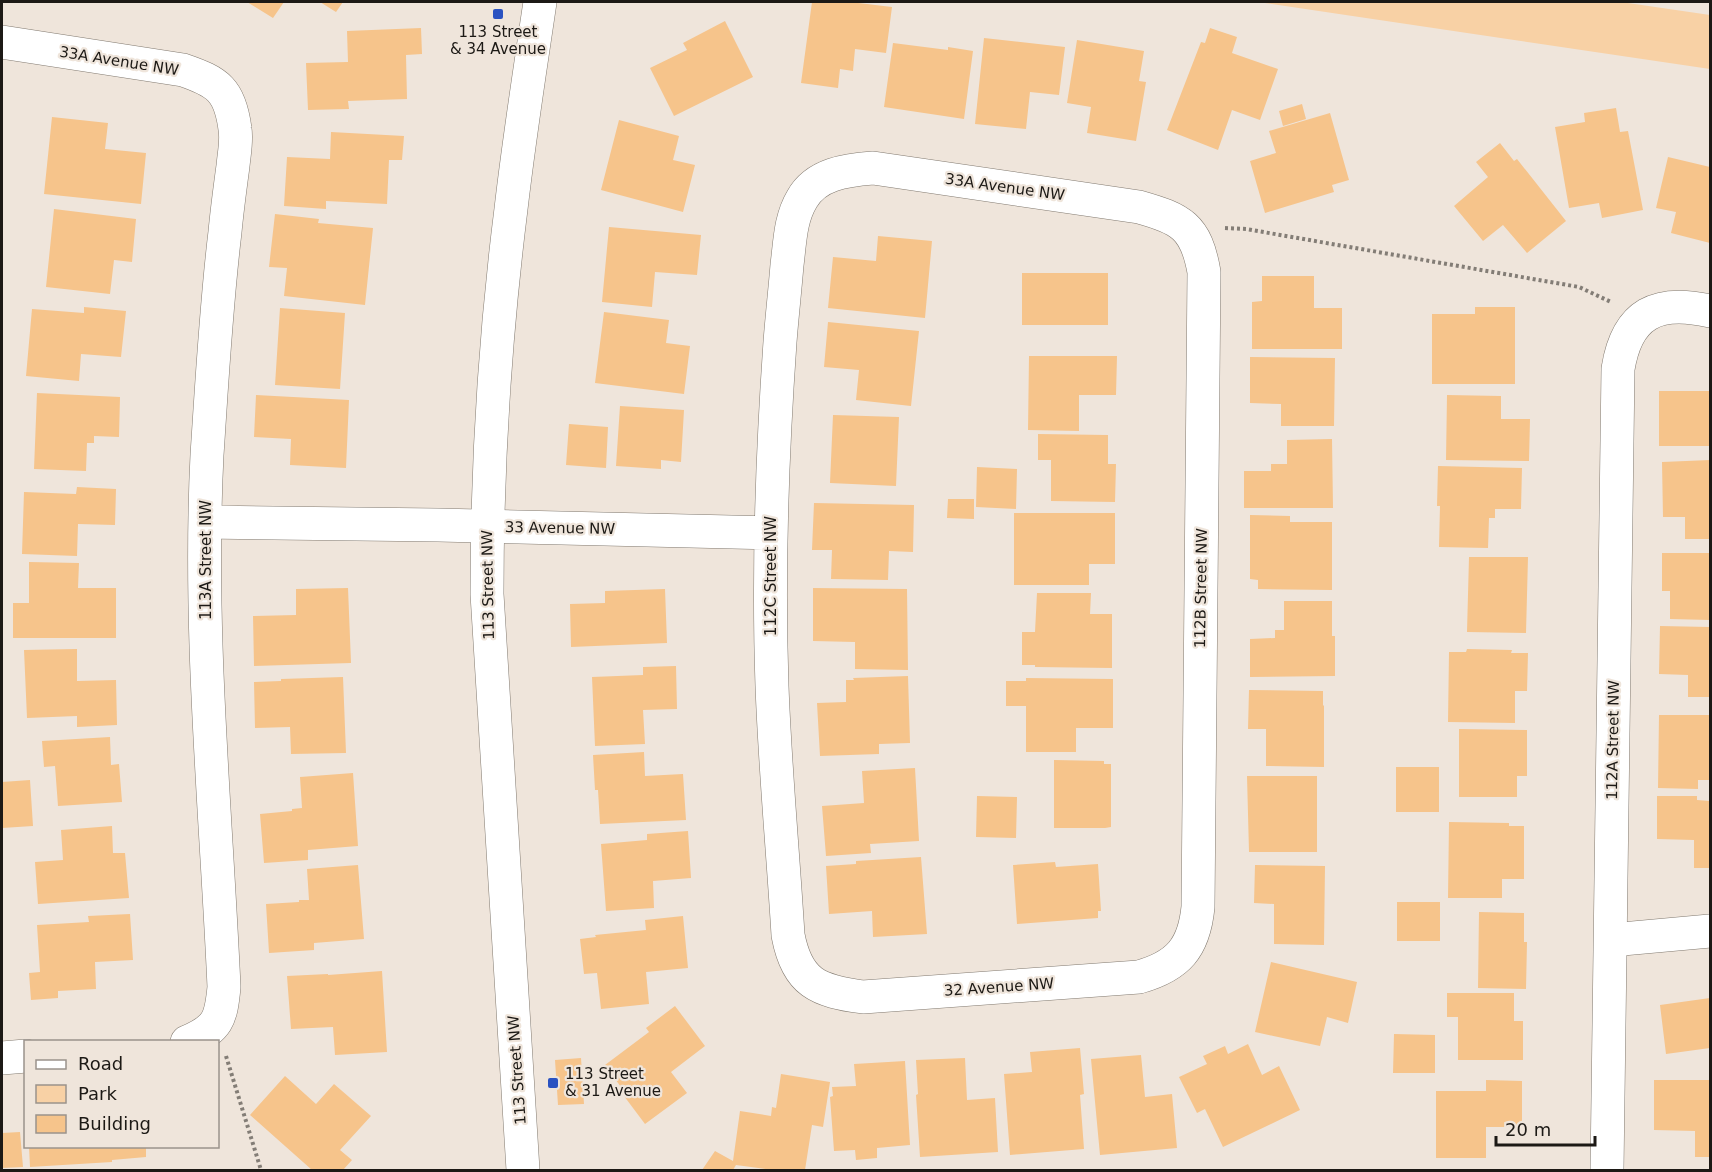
<svg xmlns="http://www.w3.org/2000/svg" width="1712" height="1172" viewBox="0 0 1712 1172" font-family="'DejaVu Sans',sans-serif">
<style>
.green{fill:#f8d1a5}
.building{fill:#f6c48b}
.lines{fill:none;stroke-linecap:round;stroke-linejoin:round}
.minor-casing{stroke:#827a70;stroke-width:34}
.tertiary-casing{stroke:#827a70;stroke-width:34}
.path{stroke:#837d76;stroke-width:4;stroke-dasharray:3 3;stroke-linecap:butt}
.minor{stroke:#fff;stroke-width:33}
.tertiary{stroke:#fff;stroke-width:33}
.poi-dot{fill:#2a52c1;stroke:#efe5db;stroke-width:2}
.labels{text-anchor:middle;stroke-width:4.5;stroke-linejoin:round;paint-order:stroke}
.poi-label{font-size:15px;fill:#1c1915;stroke:#efe5db}
.street-label{font-size:15px;fill:#1c1915;stroke:#efe5db}
</style>
<rect width="100%" height="100%" fill="#efe5db"/>
<path class="green" d="M1258,2h363l89,13v54z"/>
<path class="building" d="M247,2h37l-11,16z
M320,2h23l-7,10z
M812,2h38l42,5 -6,46 -31,-4 -2,22 -13,-2 -2,19 -37,-5z
M725,21l28,56 -79,39 -24,-48 37,-18 -4,-7z
M421,28l1,26 -16,1 1,44 -59,2 1,8 -41,1 -2,-47 42,-1 -1,-31z
M1210,28l27,9 -5,16 46,16 -18,51 -28,-10 -14,40 -51,-20 34,-88 4,1z
M984,38l81,9 -6,48 -29,-3 -4,37 -51,-5z
M1077,40l67,11 -5,30 7,1 -10,59 -49,-8 4,-26 -24,-4z
M893,43l55,7v-3l25,4 -9,68 -80,-12z
M1302,104l4,15 -23,7 -4,-15z
M1616,108l4,24 8,-1 15,79 -41,8 -3,-15 -30,5 -14,-81 30,-5 -1,-9z
M1330,113l19,67 -17,5 2,7 -69,21 -15,-52 26,-8 -7,-22z
M52,117l56,6 -3,26 41,4 -5,51 -97,-10z
M619,120l60,16 -6,24 22,5 -12,47 -82,-22z
M331,132l73,4 -2,24h-13l-2,44 -61,-3v8l-42,-3 3,-49 43,2z
M1500,143l14,18 3,-2 49,62 -39,32 -24,-28 -20,16 -29,-35 34,-29 -12,-15z
M1668,157l42,10v76l-39,-10 5,-21 -20,-4z
M54,209l82,10 -4,43 -18,-2 -4,34 -64,-7z
M275,214l44,5 -1,4 55,5 -8,77 -81,-9 3,-28 -18,-1z
M609,227l92,8 -4,40 -42,-3 -3,35 -50,-5z
M878,236l54,5 -7,77 -97,-10 5,-51 43,4z
M1022,273h86v52h-86z
M1262,276h52v32h28v41h-90v-47l10,-1z
M84,307l42,4 -5,46 -40,-3 -2,27 -53,-5 6,-67 52,4z
M1475,307h40v77h-83v-70h43z
M280,308l65,5 -5,76 -65,-4z
M604,312l65,8 -3,23 24,3 -6,48 -89,-11z
M828,322l91,9 -8,75 -55,-6 3,-30 -35,-3z
M1029,356h88l-1,39h-37v36l-51,-1z
M1250,357l85,1 -1,68h-53v-22l-31,-1z
M1659,391h51v55h-51z
M37,393l83,4 -1,40 -25,-1v7h-7l-1,28 -52,-2z
M256,395l93,5 -3,68 -56,-3 1,-26 -37,-2z
M1447,395l54,1v23h29l-1,42 -83,-1z
M620,406l64,4 -3,52 -20,-2v9l-45,-3z
M833,415l66,2 -3,69 -66,-3z
M569,424l39,3 -2,41 -40,-3z
M1038,434l70,1v29h8l-1,38 -64,-1v-41h-13z
M1332,439l1,69h-89v-37h27v-7h16v-24z
M1710,460v79h-25v-22h-22l-1,-55z
M1438,466l84,2 -1,41h-26v9h-6l-1,30 -49,-1 1,-41h-3z
M977,467l40,2 -1,40 -40,-2z
M77,487l39,2 -1,36 -37,-1 -1,32 -55,-2 2,-62 52,2z
M948,499h26v20l-27,-1z
M814,503l100,2 -1,47 -24,-1 -1,29 -57,-1 1,-29h-20z
M1014,513h101v51h-26v21h-75z
M1250,515l40,1v6h42v68l-74,-1v-9l-8,-1z
M1662,553h48v67l-40,-1v-28h-8z
M1469,557h59l-2,76 -59,-1z
M29,562l50,1 -1,25h38v50h-103v-35h16z
M348,588l3,75 -97,3 -1,-50 43,-1v-26z
M813,588l94,1 1,81 -53,-1v-27l-42,-1z
M665,589l2,54 -96,4 -1,-43 35,-1v-12z
M1037,593h54l-1,21h22v54l-77,-1v-2h-13v-33h13z
M1284,601h48v35h3v40l-85,1v-38l25,-1v-8h9z
M1660,626l50,1v70h-22v-22l-29,-1z
M77,649v32l39,-1 1,45 -40,2v-11l-50,2 -3,-68z
M1467,649l45,1 -1,3h17l-1,38h-12v32l-67,-1 1,-70h17z
M676,666l1,43 -34,1 2,34 -50,2 -3,-69 51,-2v-8z
M908,676l2,67 -31,1v10l-59,2 -3,-53 29,-1v-22h8l-1,-2z
M343,677l3,76 -55,1 -1,-27 -35,1 -1,-46 27,-1v-2z
M1026,678l87,1v49h-37v24h-50v-46h-20v-25h20z
M1249,690l74,1v14l1,1v61l-58,-1v-37h-18z
M1659,715h51v65h-12v9l-40,-1z
M1459,729l68,1v46h-10v21h-58z
M110,737l1,28 8,-1 3,38 -64,4 -3,-40 -11,1 -2,-26z
M644,752l1,24 38,-2 3,46 -86,4 -2,-34h-3l-2,-35z
M1054,760l50,1v3h7v63l-6,1h-51z
M1396,767h43v45h-43z
M915,768l4,73 -49,3 1,9 -45,3 -4,-50 42,-3 -2,-32z
M353,773l5,73 -50,4v10l-44,3 -4,-49 32,-3v-2l10,-1 -2,-31z
M1247,776h70v76h-68z
M30,780l3,46 -31,2v-46z
M977,796l40,1 -1,41 -40,-1z
M1657,796h40v4l13,1v67h-16v-28l-37,-1z
M1449,822l60,1v3h15v53h-22v19h-54z
M112,826l1,27h12l4,45 -91,6 -3,-42 28,-2 -2,-30z
M688,831l3,47 -38,3 1,27 -48,3 -5,-67 46,-4v-6z
M921,857l6,77 -54,3 -1,-26 -43,3 -3,-48 30,-2v-3z
M1055,862l1,5 42,-3 3,47h-3v7l-81,6 -4,-59z
M358,865l6,74 -50,4v7l-45,3 -3,-49 33,-2v-2h10l-2,-31z
M1255,865l70,1 -1,79 -50,-1v-40l-20,-1z
M1397,902h43v39h-43z
M1479,912l45,1v29h3l-1,47 -48,-1z
M130,914l3,46 -38,2 1,27 -38,2v7l-27,2 -2,-27 11,-1 -3,-47 52,-3 -1,-6z
M683,916l5,52 -42,4 3,32 -48,5 -4,-36 -13,1 -4,-35 16,-2 -1,-2 51,-5 -1,-10z
M1271,962l86,20 -9,41 -21,-6 -7,29 -65,-14z
M382,971l5,81 -52,3 -2,-28 -42,2 -4,-53 41,-2v1z
M1447,993h67v28h9v39h-65v-43h-11z
M1710,998v50l-44,6 -6,-49z
M675,1006l30,40 -34,26 16,21 -42,31 -21,-28 2,-2 -21,-29 44,-33 -3,-4z
M1394,1034l41,1v38h-42z
M1248,1044l14,31 17,-9 21,44 -77,37 -18,-38 -8,4 -18,-36 28,-13 -4,-8 22,-10 3,8z
M1080,1048l4,46 -4,1 4,54 -74,6 -6,-81 28,-2 -2,-20z
M1141,1055l4,42 27,-3 5,54 -77,7 -9,-96z
M581,1058l3,46 -26,1 -3,-45z
M965,1058l2,42 28,-2 3,54 -78,5 -4,-62 2,-1 -2,-34z
M905,1061l5,84 -33,3v10l-21,2 -1,-10 -21,1 -4,-54 3,-1 -1,-9 24,-1 -2,-22z
M781,1074l49,8 -7,45 -11,-2 -7,45h-32l-37,-5 -3,5h-31l13,-19 18,10 7,-50 31,5 1,-9 4,1z
M285,1076l31,28 18,-20 37,32 -31,34 12,10 -9,10h-31l-62,-55z
M1486,1080l36,1v46h-36v31h-50v-67h50z
M1654,1080h56v77h-15v-26l-41,-1z
M20,1132l3,35 -21,1v-35z
M29,1146h117v11l-34,3v2l-82,5z"/>
<g class="lines">
<defs>
<path id="minor" d="M2,42l181,28c35,12 47,20 52,59 2,12 -1,25 -2,37 -3,22 -6,44 -8,66 -9,74 -13,149 -18,223 -9,178 9,355 17,532 -3,32 -6,42 -37,55
M873,168l266,39c42,12 57,19 65,65l-6,635c-4,41 -20,59 -59,70l-276,20c-45,-6 -66,-14 -75,-62 -5,-83 -13,-166 -16,-249 -4,-115 0,-230 8,-344 2,-26 5,-52 7,-77 3,-23 3,-46 15,-66 14,-25 44,-29 71,-31z
M205,522l233,3 332,8
M1611,940l99,-9
M2,1058l24,-2
M1607,1170l11,-801c9,-56 39,-70 92,-58"/>
<path id="tertiary" d="M523,1170l-36,-576c0,-129 8,-258 24,-385 8,-70 19,-139 29,-207"/>
</defs>
<use href="#minor" class="minor-casing"/>
<use href="#tertiary" class="tertiary-casing"/>
<path class="path" d="M1225,228l21,1 333,58 32,15
M226,1056l35,114"/>
<use href="#minor" class="minor"/>
<use href="#tertiary" class="tertiary"/>
</g>
<g class="poi-dot">
<rect x="492" y="8" width="12" height="12" rx="3"/>
<rect x="547" y="1077" width="12" height="12" rx="3"/>
</g>
<g class="labels">
<g class="poi-label">
<text x="498" y="37">113 Street<tspan x="498" dy="17">&amp; 34 Avenue</tspan></text>
<text x="565" y="1079" text-anchor="start">113 Street<tspan x="565" dy="17">&amp; 31 Avenue</tspan></text>
</g>
<g class="street-label">
<text transform="translate(119 61) rotate(9)" y="5">33A Avenue NW</text>
<text transform="translate(1005 187) rotate(8)" y="5">33A Avenue NW</text>
<text transform="translate(560 528) rotate(1)" y="5">33 Avenue NW</text>
<text transform="translate(206 560) rotate(-90)" y="5">113A Street NW</text>
<text transform="translate(771 576) rotate(-90)" y="5">112C Street NW</text>
<text transform="translate(488 585) rotate(-91)" y="5">113 Street NW</text>
<text transform="translate(1201 588) rotate(-89)" y="5">112B Street NW</text>
<text transform="translate(1613 740) rotate(-89)" y="5">112A Street NW</text>
<text transform="translate(999 987) rotate(-4)" y="5">32 Avenue NW</text>
<text transform="translate(517 1070) rotate(-94)" y="5">113 Street NW</text>
</g>
</g>
<rect width="1712" height="1172" fill="none" stroke="#1c1915" stroke-width="6"/>
<rect x="24" y="1040" width="195" height="108" fill="#efe5db" stroke="#9b938c" stroke-width="1.5"/>
<rect x="36" y="1060" width="30" height="9" fill="#ffffff" stroke="#9b938c" stroke-width="1.5"/>
<text x="78" y="1070" font-size="18" fill="#1c1915">Road</text>
<rect x="36" y="1085" width="30" height="18" fill="#f8d1a5" stroke="#9b938c" stroke-width="1.5"/>
<text x="78" y="1100" font-size="18" fill="#1c1915">Park</text>
<rect x="36" y="1115" width="30" height="18" fill="#f6c48b" stroke="#9b938c" stroke-width="1.5"/>
<text x="78" y="1130" font-size="18" fill="#1c1915">Building</text>
<path d="M1496 1136v9h99v-9" fill="none" stroke="#1c1915" stroke-width="3"/>
<text x="1505" y="1136" font-size="18" fill="#1c1915" stroke="#efe5db" stroke-width="4.5" paint-order="stroke">20 m</text>
</svg>
